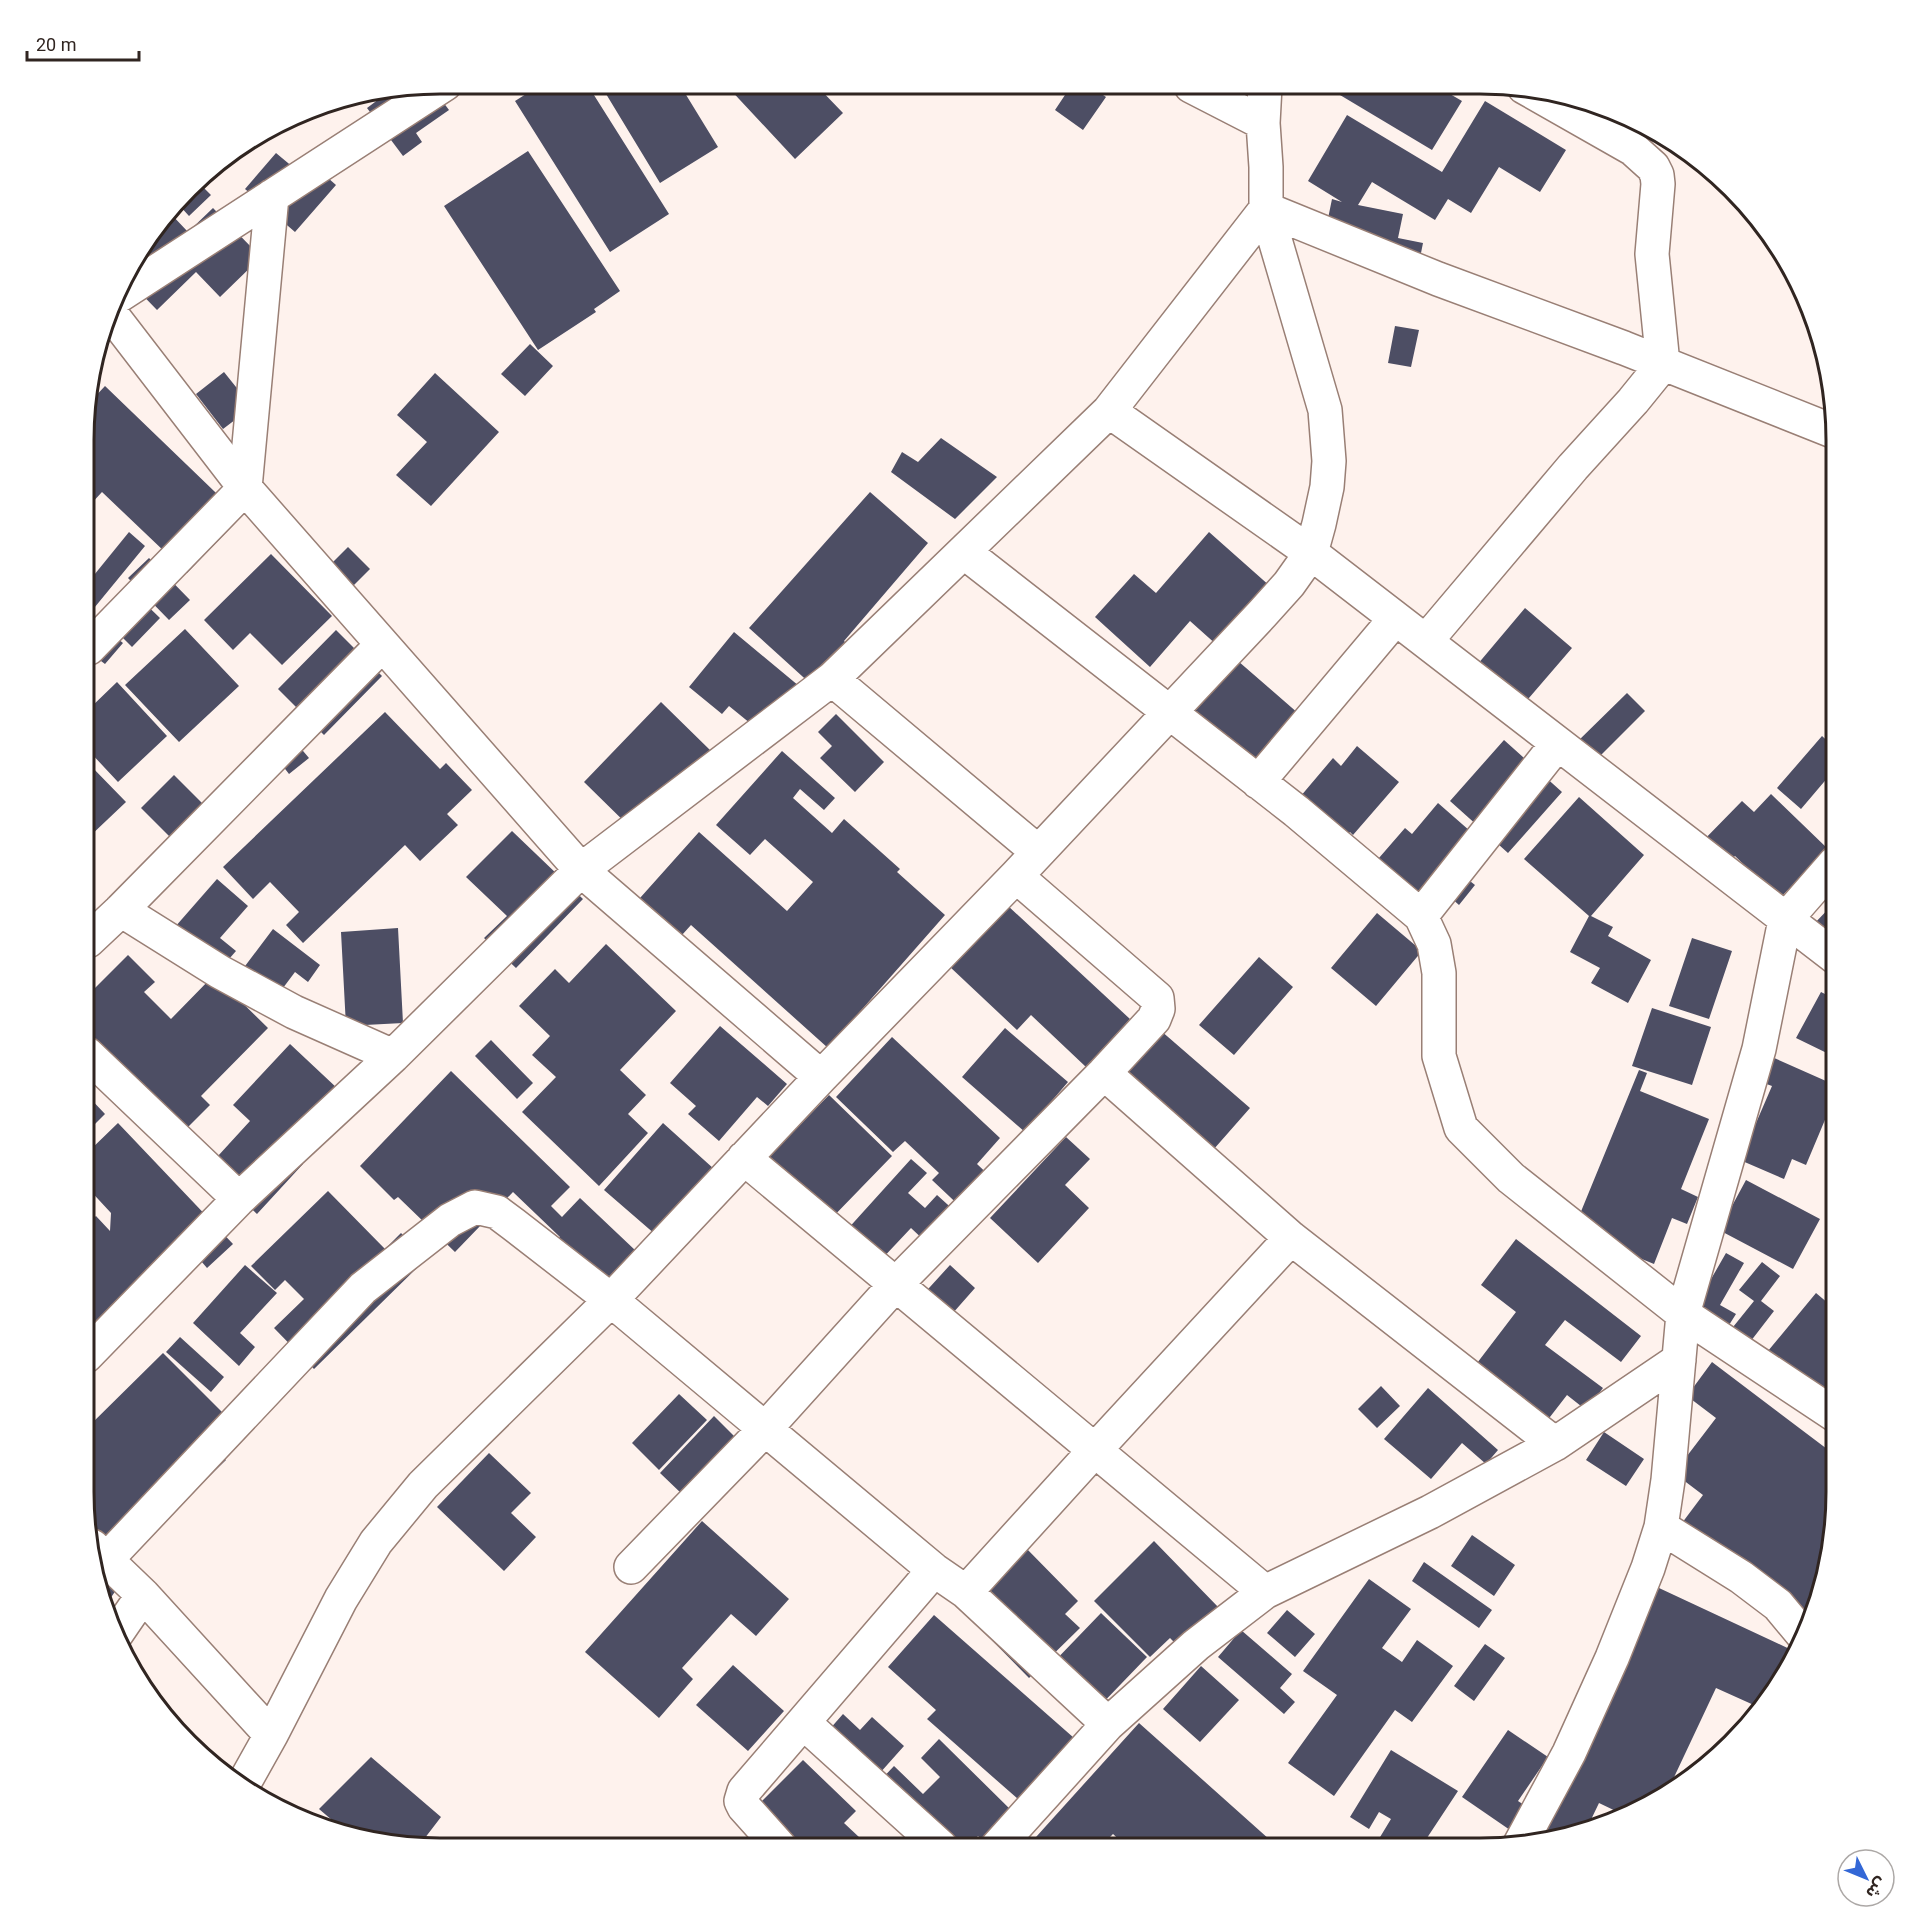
<svg xmlns="http://www.w3.org/2000/svg" width="1920" height="1932" viewBox="0 0 1920 1932" font-family="Roboto,'Noto Sans Arabic',sans-serif">
<style>
.building{fill:#4d4e64}
.lines{fill:none;stroke-linecap:round;stroke-linejoin:round}
.minor-casing{stroke:#997f75;stroke-width:36}
.minor{stroke:#fff;stroke-width:33}
.rim{fill:none;stroke:#302521;stroke-width:3}
</style>
<rect width="100%" height="100%" fill="#fef2ed"/>
<path class="building" d="M542,84h45l82,130 -59,38 -95,-151z
M600,84l80,1 38,62 -58,36z
M726,85h90l27,28 -48,46z
M431,86l18,24 -33,23 6,9 -19,14 -36,-48 20,-15z
M1071,86h19l16,11 -23,33 -28,-20z
M1346,87h92l24,14 -30,49 -92,-55z
M1485,101l81,49 -26,42 -41,-25 -28,46 -23,-14 -13,21 -63,-38 -14,23 45,9 -5,24 25,5 -4,20 -96,-20 9,-44 10,3 -34,-21 39,-66 95,57z
M528,151l92,140 -26,18 2,3 -58,38 -94,-144z
M276,153l18,15 10,-11 32,28 -41,47 -50,-43z
M198,182l13,13 -22,21 -10,-11z
M213,208l48,49 -41,40 -24,-25 -39,38 -31,-32 6,-15 39,-49 17,18z
M1395,326l24,4 -8,37 -23,-4z
M530,344l23,22 -28,30 -24,-22z
M224,372l28,35 -29,22 -27,-35z
M435,373l64,59 -68,74 -35,-31 31,-33 -30,-27z
M105,386l136,131 -54,56 -85,-81 -12,13 1,-104z
M941,438l56,39 -42,42 -64,-47 11,-20 16,10z
M870,492l58,51 -84,98 5,5 -36,40 -64,-58z
M129,532l16,14 -55,67v-33z
M1209,532l62,55 -53,59 -28,-25 -40,46 -55,-50 39,-43 22,19z
M348,547l22,22 -19,19 -22,-22z
M271,554l61,62 -50,49 -32,-32 -17,17 -29,-30z
M149,558l41,42 -21,20 -41,-42z
M132,591l28,27 -28,29 -28,-28z
M1525,608l47,40 -49,57 -46,-40z
M90,616l33,27 -18,21 -16,-12z
M185,629l54,57 -60,56 -54,-57z
M336,630l46,46 -58,59 -46,-46z
M734,632l71,59 -38,46 -38,-31 -7,8 -33,-27z
M1238,661l61,53 -60,69 -61,-52z
M117,682l50,54 -49,46 -29,-31v-42z
M1627,693l18,18 -51,51 -18,-19z
M661,702l50,49 -73,84 -54,-53z
M385,712l55,57 6,-6 26,27 -25,24 11,11 -38,36 -15,-16 -102,98 -17,-18 13,-13 -29,-30 -17,17 -30,-32z
M836,714l48,48 -29,30 -35,-34 12,-12 -14,-14z
M1822,736l13,12v21l-34,40 -24,-21z
M1504,740l58,52 -54,61 -58,-52z
M298,745l11,13 -20,16 -10,-13z
M1357,746l42,36 -46,53 -3,-3 -14,17 -47,-39 44,-52 8,8z
M782,751l53,47 -11,12 -24,-21 -7,9 39,35 12,-14 56,50 -3,3 48,43 -117,133 -137,-123 -9,10 -42,-37 59,-66 88,79 26,-29 -48,-43 -15,16 -34,-30z
M89,764l37,38 -38,36z
M174,775l52,52 -33,33 -52,-52z
M1771,794l57,55 -49,50 -44,-43 -15,14 -23,-23 45,-46 12,11z
M1579,797l65,58 -53,61 22,11 -5,9 43,24 -23,43 -37,-20 9,-15 -30,-16 19,-36 -65,-57z
M1438,803l48,42 -25,29 14,11 -16,20 -18,-16 -18,21 -51,-44 33,-38 7,6z
M512,831l71,68 -67,69 -32,-30 23,-22 -41,-39z
M217,879l31,27 -28,32 16,13 -14,16 -47,-40z
M1835,902v46l-23,-22z
M1007,905l123,114 -44,48 -55,-52 -14,15 -68,-64z
M1377,913l45,38 -46,55 -45,-38z
M398,928l5,95 -57,3 -5,-94z
M273,929l47,36 -12,17 -13,-10 -24,32 -35,-26z
M1692,938l40,13 -23,68 -40,-13z
M606,944l70,67 -56,59 26,25 -18,19 20,19 -49,53 -77,-74 34,-35 -24,-22 18,-19 -31,-30 36,-37 14,14z
M128,955l27,27 -11,10 27,27 43,-44 54,53 -67,68 9,9 -32,32 -91,-89v-52z
M1259,957l34,30 -59,68 -35,-30z
M1821,992l14,7v58l-39,-19z
M1652,1008l59,19 -19,58 -60,-19z
M720,1026l67,58 -19,22 -11,-9 -38,44 -31,-27 8,-8 -26,-23z
M1005,1028l63,54 -43,50 -63,-55z
M1160,1030l90,78 -51,58 -89,-78z
M892,1037l108,101 -23,26 19,18 -29,31 -35,-33 7,-7 -34,-32 -12,11 -57,-55z
M491,1040l42,43 -16,16 -42,-43z
M290,1044l48,45 -54,57 19,18 -46,50 -50,-46 43,-47 -17,-16z
M1772,1057l63,28v11l-29,69 -14,-6 -8,20 -44,-19 32,-74 -11,-4z
M1639,1070l8,3 -7,18 69,28 -28,70 17,8 -11,27 -15,-6 -18,46 -81,-33z
M451,1071l119,116 -19,19 11,11 18,-19 56,53 -44,46 -47,-45 15,-15 -47,-45 -58,60 -57,-55 -4,3 -34,-34z
M87,1095l18,19 -18,18z
M829,1095l63,61 -65,67 -63,-61z
M118,1123l115,121 -26,24 -6,-7 -92,87 -23,-25v-98l10,-9 14,15 1,-18 -25,-27 1,-33z
M663,1123l51,46 -58,66 -52,-45z
M1066,1137l24,22 -25,26 24,23 -51,55 -48,-45z
M911,1159l16,14 -19,20 17,15 12,-13 20,18 -29,31 -17,-16 -32,34 -34,-30z
M1746,1180l74,39 -27,50 -74,-39z
M328,1191l57,58 16,-16 25,26 -112,110 -40,-41 30,-29 -19,-19 -10,10 -24,-24z
M1516,1239l125,97 -20,26 -56,-42 -20,25 58,43 -17,22 -19,-15 -24,31 -72,-55 45,-59 -35,-27z
M1726,1253l18,10 -24,42 16,9 -12,19 -33,-19z
M1762,1262l18,14 -19,25 13,10 -27,35 -18,-14 25,-31 -15,-11z
M245,1265l32,28 -37,40 15,14 -16,19 -46,-43z
M950,1265l25,23 -30,34 -26,-23z
M1816,1293l19,16v71l-18,22 -54,-45z
M180,1337l44,40 -13,15 -45,-40z
M163,1353l82,82 -22,22 3,3 -39,38 -6,-6 -50,18 -36,36 -5,-4 -5,-28v-84z
M1712,1362l123,93v59l-11,70 -17,41 -67,-51 -11,15 -62,-46 36,-48 -29,-22 42,-55 -29,-22z
M1381,1386l19,20 -23,22 -19,-19z
M1428,1388l70,62 -12,14 -24,-21 -31,36 -47,-40z
M679,1394l28,26 -48,50 -27,-27z
M714,1416l22,22 -53,57 -23,-22z
M1604,1432l40,27 -18,27 -40,-26z
M489,1453l42,40 -20,20 25,24 -32,34 -67,-64z
M702,1521l87,78 -33,37 -25,-22 -49,54 11,11 -34,39 -74,-66z
M1472,1535l43,30 -21,31 -43,-30z
M1154,1541l66,68 -40,39 -10,-10 -20,19 -56,-56z
M1025,1547l53,54 -13,13 15,14 -51,50 -68,-69z
M1424,1562l68,48 -13,18 -67,-47z
M96,1570l20,20 -12,18 -1,-2z
M1369,1579l42,30 -29,39 20,14 15,-22 36,26 -41,56 -17,-12 -61,86 -46,-33 49,-68 -34,-24z
M1659,1588l137,64 -8,17 -32,37 -40,-18 -48,102 -46,24 -23,-11 -12,25 5,2 -51,10z
M1287,1610l28,24 -20,23 -28,-24z
M1101,1613l46,44 -52,54 -46,-44z
M934,1615l140,123 -55,62 -92,-81 9,-9 -48,-43z
M1241,1630l51,44 -12,14 15,14 -11,12 -66,-57z
M1485,1644l20,14 -31,43 -20,-15z
M733,1665l51,46 -36,40 -52,-46z
M1201,1666l38,34 -39,42 -37,-33z
M843,1714l17,16 12,-13 32,29 -33,37 -50,-44z
M1139,1723l139,124h-151l-14,-13 -13,13h-73z
M1508,1730l40,27 -30,44 9,6 -17,23 -48,-33z
M939,1739l76,75 -29,30 -8,-8 -10,11h-28l-64,-62 18,-19 29,28 17,-17 -19,-19z
M1391,1750l67,41 -37,56h-47l17,-28 -12,-7 -10,17 -19,-12z
M371,1757l70,60 -23,30 -79,-21 -20,-17z
M803,1760l53,51 -12,12 16,15 -9,9h-70l-33,-32z"/>
<g class="lines">
<defs>
<path id="minor" d="M1191,86l72,37
M120,295l325,-211
M112,315l133,173 336,382 240,207
M1109,411l202,142 524,404
M964,552l332,259 125,105 13,28 5,29v83l22,72 50,50 172,136 152,101
M1426,641l147,-174 60,-66 30,-37 -11,-110 6,-70 -1,-9 -4,-8 -20,-18 -109,-62
M89,648l156,-160 27,-292
M832,679l206,173
M1258,782l137,-163
M1016,876l141,122 1,11 -4,10 -50,54
M121,910l99,62 74,40 99,44
M1421,916l136,-172
M88,941l33,-31 261,-265
M87,1054l152,145
M744,1158l521,434
M86,1356l153,-157 154,-143 188,-186 251,-191 277,-268 157,-202 172,70 186,69 211,84
M1661,1527l80,50 37,28 25,30
M92,1546l51,49 128,140
M107,1559l256,-271 87,-68 25,-13 22,5 16,12 98,76 323,270 32,22 142,132
M631,1567l135,-139 129,-143 209,-212 187,165 264,206
M966,1592l129,-142 196,-212
M117,1633l26,-38
M804,1723l137,124
M243,1785l28,-50 70,-136 35,-57 47,-57 188,-185 210,-223 195,-201 246,-262 27,-30 22,-31 8,-29 8,-37 2,-26 -4,-51 -59,-201v-42l-3,-44 2,-37
M1520,1844l49,-91 43,-95 36,-90 13,-41 7,-47 15,-166 76,-265 26,-129 50,-57
M780,1847l-36,-40 -3,-6 3,-10 190,-221
M997,1847l111,-123 88,-79 69,-53 165,-80 125,-68 124,-84"/>
</defs>
<use href="#minor" class="minor-casing"/>
<use href="#minor" class="minor"/>
</g>
<path d="M0 0H1920V1932H0ZM440 94H1480A346 346 0 0 1 1826 440V1492A346 346 0 0 1 1480 1838H440A346 346 0 0 1 94 1492V440A346 346 0 0 1 440 94Z" fill="#fff" fill-rule="evenodd"/>
<path class="rim" d="M440 94H1480A346 346 0 0 1 1826 440V1492A346 346 0 0 1 1480 1838H440A346 346 0 0 1 94 1492V440A346 346 0 0 1 440 94Z"/>
<g transform="translate(1866 1878) rotate(133)"><circle r="28" fill="#ffffff" stroke="#aca8a6" stroke-width="1.5"/>
<path d="M0-4.5L10 22L0 15L-10 22Z" fill="#3367d6"/>
<text y="-9" font-size="16" font-weight="bold" text-anchor="middle" fill="#302521">ش</text>
</g>
<path d="M27 51v9h112v-9" fill="none" stroke="#302521" stroke-width="3"/>
<text x="36" y="51" font-size="18" fill="#302521" stroke="#ffffff" stroke-width="4.5" paint-order="stroke">20 m</text>
</svg>
